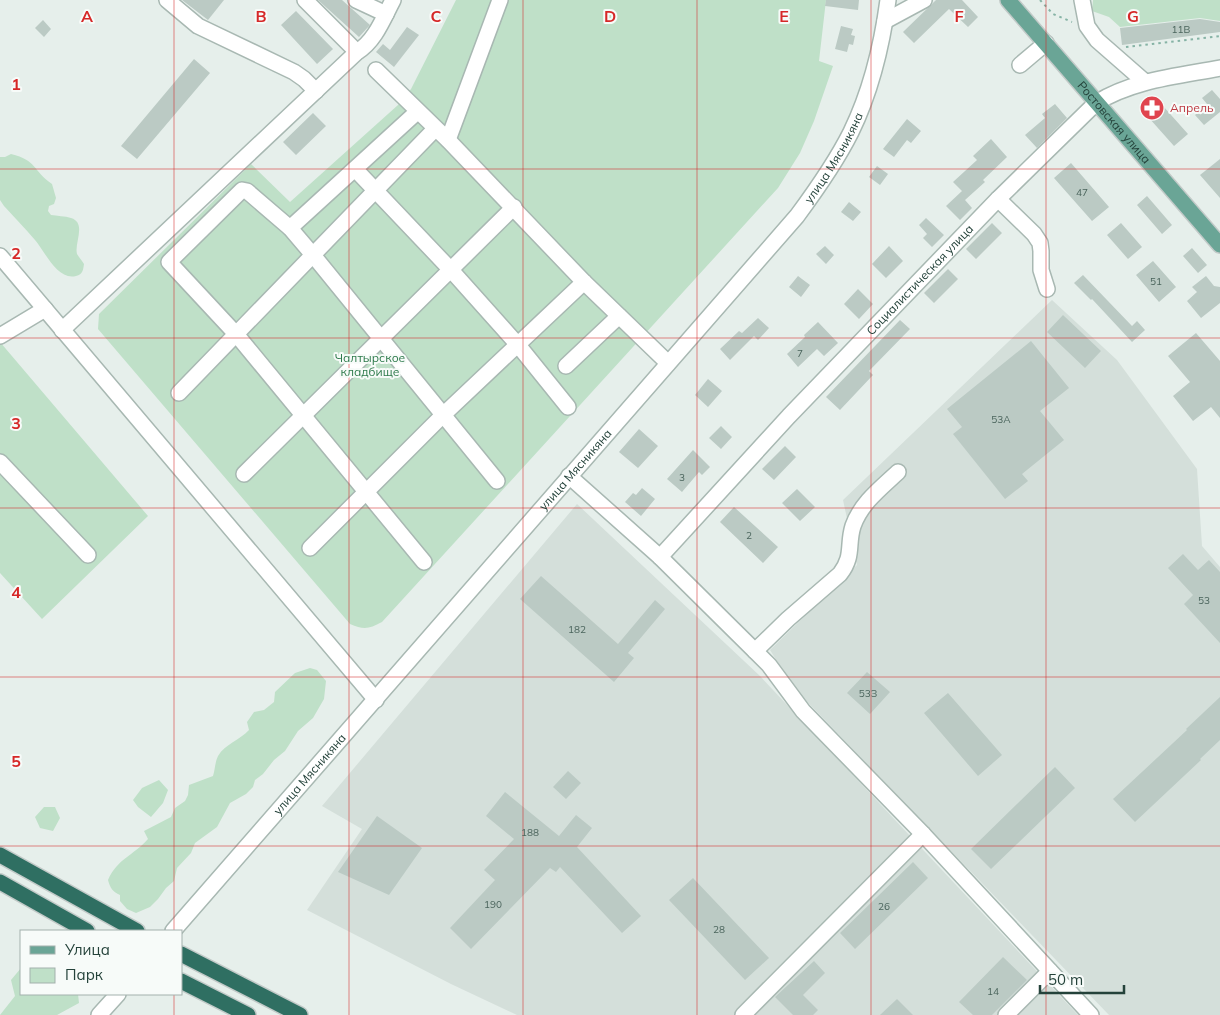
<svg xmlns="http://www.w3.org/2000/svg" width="1220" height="1015" viewBox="0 0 1220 1015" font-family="Mulish,sans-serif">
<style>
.built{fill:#d4dfda}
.green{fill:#bfe0c8}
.building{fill:#bbcac4}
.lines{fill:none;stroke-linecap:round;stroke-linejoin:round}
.minor-casing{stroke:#a8b8b2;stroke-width:18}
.major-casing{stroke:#c2cac8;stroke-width:18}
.highway-casing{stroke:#c2cac8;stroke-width:18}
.path{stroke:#86b3a5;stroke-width:2;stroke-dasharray:2.5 4;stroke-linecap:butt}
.minor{stroke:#fff;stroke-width:15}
.major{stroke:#6aa596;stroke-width:15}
.highway{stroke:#2f6f62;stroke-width:15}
.grid{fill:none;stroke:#d62828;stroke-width:1;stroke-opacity:0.55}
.labels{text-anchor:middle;stroke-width:4;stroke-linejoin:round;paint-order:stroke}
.number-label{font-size:10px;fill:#4a645c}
.health-label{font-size:12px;fill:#be3a42;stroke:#f7fbf9;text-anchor:start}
.street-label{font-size:12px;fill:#24423a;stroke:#f7fbf9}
.park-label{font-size:12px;fill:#2d7a4b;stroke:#f7fbf9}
.grid-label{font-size:16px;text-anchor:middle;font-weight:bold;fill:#d62828;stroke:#f7fbf9;stroke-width:4;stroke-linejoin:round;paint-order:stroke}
</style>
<rect width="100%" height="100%" fill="#e6efeb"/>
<path class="built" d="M1052,300l65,60 80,109 5,77 18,21v448h-111l-315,-327 -24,-38 87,-85 -14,-65z
M577,504l183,172 318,339h-561l-66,-31 -144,-74 55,-81 -40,-23z"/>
<path class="green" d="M456,0h370l-7,61 14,5 -19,55 -14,32 -22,35 -396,434c-13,7 -18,8 -32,2l-252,-295 1,-15 152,-150 39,38 108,-97 13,-16z
M1093,0h127v21l-20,-3 -80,9 -11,-10 -17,-6z
M11,154c26,6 22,17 41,30l4,14 -2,6 -5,2 -1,5 3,4c6,1 14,1 20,3 16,5 3,25 6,36 2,3 5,7 7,10 -1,6 -1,10 -8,12 -18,5 -31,-24 -41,-36 -10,-12 -21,-23 -31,-34l-4,-6v-43h5z
M0,342l148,174 -106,103 -42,-46z
M310,668l7,2 9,11 -2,18 -11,19 -15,13 -13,20 -11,9 -11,14 -8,6 -2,7 -7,7 -16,9 -13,24 -22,16 -4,10 -14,15 -3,13 -8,7 -8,11 -8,8 -14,6 -9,-4 -7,-8v-6c-7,-3 -10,-7 -12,-15 10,-22 25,-24 40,-41l-4,-8 27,-14 4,-9 10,-7 3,-6 1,-10 24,-9c2,-6 2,-14 5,-20 7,-12 22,-16 31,-26l-2,-8 7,-10 10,-2 10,-8 1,-10 20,-19z
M159,780l9,10 -5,13 -12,14 -13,-10 -5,-7 9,-12z
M44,807h11l5,11 -7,13 -13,-3 -5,-11z
M21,968v26h57l1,9 -22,12h-57l15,-19 -4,-16z"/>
<path class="building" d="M182,0h42l-16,20z
M318,0h24l28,25 -11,12z
M826,0h33l-1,10 -33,-4z
M936,0h26l16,17 -10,10 -19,-18 -35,34 -11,-11z
M296,11l37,38 -16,15 -36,-39z
M1200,19l20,3v10l-98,13 -2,-17z
M43,20l8,9 -7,8 -9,-9z
M841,26l12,3 -2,6 4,1 -2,9 -4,-1 -2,8 -12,-3z
M407,27l12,8 -25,32 -18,-15 7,-8 7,6z
M194,59l16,14 -73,86 -16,-13z
M1212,90l8,9v13l-16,13 -9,-10 12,-11 -5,-6z
M1155,97l33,37 -14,12 -33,-37z
M1055,104l12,14 -30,30 -12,-13 20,-17 -3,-4z
M313,113l13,13 -30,29 -13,-13z
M907,119l14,12 -10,12 -4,-3 -13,17 -11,-8z
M991,139l16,18 -24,23 2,2 -20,18 7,8 -12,12 -14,-14 16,-15 -9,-9 24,-22 -4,-4z
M1220,159v39l-20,-23z
M1071,163l38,44 -17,14 -38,-43z
M877,166l11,8 -8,11 -11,-8z
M1147,196l25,29 -10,9 -25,-29z
M849,202l12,10 -8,9 -12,-9z
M926,218l18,17 -12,12 -9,-9 4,-4 -8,-9z
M992,223l10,10 -26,26 -10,-10z
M1121,223l21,24 -14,12 -21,-24z
M825,246l9,9 -8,9 -10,-10z
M889,246l14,15 -17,17 -14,-14z
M1192,248l15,17 -9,8 -15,-17z
M1153,261l23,26 -17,15 -23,-27z
M948,269l10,10 -24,24 -10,-10z
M1083,275l49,51 5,-5 8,9 -13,12 -40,-43 -1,1 -17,-17z
M798,276l12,9 -9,12 -12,-10z
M1206,276l8,10 6,1v16l-19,15 -14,-17 10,-9 -5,-5z
M858,289l15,15 -14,15 -15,-15z
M1063,315l38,36 -16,17 -38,-36z
M758,318l11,10 -11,12 -4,-4 -24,24 -10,-11 19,-18 3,2z
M900,320l10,9 -41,42 4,4 -33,35 -14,-13z
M818,322l20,21 -14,13 -7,-7 -19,18 -11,-13 18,-17 -1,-2z
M1196,333l24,28v57l-9,-11 -18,14 -20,-25 17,-14 -22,-26z
M1031,341l38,47 -29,23 24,29 -42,34 6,7 -23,18 -52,-65 9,-7 -15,-18z
M708,379l14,12 -14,16 -13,-12z
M721,426l11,11 -11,12 -12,-11z
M639,429l19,17 -20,22 -19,-16z
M785,446l11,11 -22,23 -12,-11z
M693,450l17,17 -8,8 -3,-3 -17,20 -15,-13z
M642,488l13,11 -14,17 -16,-14 8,-9 3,2z
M797,489l18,18 -15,14 -18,-18z
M734,507l44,40 -15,16 -43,-41z
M1183,554l15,16 11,-10 11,12v71l-36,-39 9,-9 -25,-27z
M541,576l77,68 37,-44 10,9 -37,44 6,5 -20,24 -94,-83z
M867,672l23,20 -20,22 -23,-21z
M948,693l54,62 -24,21 -54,-63z
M1220,697v43l-20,19 1,1 -66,62 -22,-23 74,-69 -1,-1z
M1055,767l20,21 -84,81 -20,-20z
M568,771l13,12 -15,16 -13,-12z
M505,792l54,44 17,-21 16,13 -15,19 64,69 -19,17 -62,-66 -4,5 -6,-4 -79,81 -21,-21 45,-48 -11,-10 30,-31 -28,-23z
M377,816l45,32 -33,47 -51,-23z
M913,862l15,16 -73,71 -15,-16z
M693,878l76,80 -24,22 -76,-80z
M1003,957l24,23 -35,35h-19l-14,-13z
M814,961l11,12 -22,22 15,15 -5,5h-20l-18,-18z
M897,999l16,16h-33z"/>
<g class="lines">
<defs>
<g id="minor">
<path d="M167,0l31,26 96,46 10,7 12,12"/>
<path d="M305,0l52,52"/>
<path d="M356,0l30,14"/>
<path d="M1082,0l5,26 10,14 48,42"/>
<path d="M885,21l39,-21"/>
<path d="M1020,65l26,-22"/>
<path d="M376,70l72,70 136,142 84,81"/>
<path d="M448,140l52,-140"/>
<path d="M355,169l96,101 67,75 50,62"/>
<path d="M998,199l36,35 6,9 1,8v19l6,19"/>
<path d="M290,228l127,-116"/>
<path d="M0,256l376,444"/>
<path d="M62,330l295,-278c18,-11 26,-33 36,-52"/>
<path d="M0,336l45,-27"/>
<path d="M566,366l53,-50"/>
<path d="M179,393l256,-264"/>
<path d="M0,462l88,93"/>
<path d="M244,474l270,-267"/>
<path d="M569,476l91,81 95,94 14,14 34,46 120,123 168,181"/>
<path d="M310,548l133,-133 141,-133"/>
<path id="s1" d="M660,557l129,-141 209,-217 98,-96c37,-23 82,-27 124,-35"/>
<path d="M424,562l-188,-228 -67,-72 73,-72 5,1 43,37 23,27 184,226"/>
<path d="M755,651l33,-32 52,-45c14,-18 7,-29 13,-48 8,-23 28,-38 45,-54"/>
<path id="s2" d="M173,931l624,-715c20,-27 39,-54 54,-84 20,-41 31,-87 37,-132"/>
<path d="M99,1015l19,-21"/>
<path d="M743,1015l180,-181"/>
<path d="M1006,1015l44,-44"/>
</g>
<g id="major">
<path id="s3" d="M1008,0l212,245"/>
</g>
<path id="highway" d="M0,855l137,76
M0,882l87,49
M181,954l119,61
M181,981l67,34"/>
</defs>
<use href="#minor" class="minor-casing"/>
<use href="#major" class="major-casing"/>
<use href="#highway" class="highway-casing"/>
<path class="path" d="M1040,0l13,14 19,8
M1126,47l94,-11"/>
<use href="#minor" class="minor"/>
<use href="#major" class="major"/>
<use href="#highway" class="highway"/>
</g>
<path class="grid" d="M174,0v931M349,0v1015M523,0v1015M697,0v1015M871,0v1015M1046,0v1015M0,169h1220M0,338h1220M0,508h1220M0,677h1220M0,846h1220M174,994v21"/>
<defs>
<symbol id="pharmacy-disc" viewBox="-11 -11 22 22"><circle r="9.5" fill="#e0444e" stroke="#f7fbf9"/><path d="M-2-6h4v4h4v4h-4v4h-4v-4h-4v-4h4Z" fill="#fff"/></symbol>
</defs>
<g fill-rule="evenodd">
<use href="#pharmacy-disc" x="1138" y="94" width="28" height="28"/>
</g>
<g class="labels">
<g class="number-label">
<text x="1181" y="33">11В</text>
<text x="1082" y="196">47</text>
<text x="1156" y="285">51</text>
<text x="800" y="357">7</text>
<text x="1001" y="423">53А</text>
<text x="682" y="481">3</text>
<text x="749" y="539">2</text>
<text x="1204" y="604">53</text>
<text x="577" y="633">182</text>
<text x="868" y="697">53З</text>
<text x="530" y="836">188</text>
<text x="493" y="908">190</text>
<text x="884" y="910">26</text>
<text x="719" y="933">28</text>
<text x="993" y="995">14</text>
</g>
<g class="health-label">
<text x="1170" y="112">Апрель</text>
</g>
<g class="street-label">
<text dy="4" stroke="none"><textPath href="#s3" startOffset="162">Ростовская улица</textPath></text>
<text dy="4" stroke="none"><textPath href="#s2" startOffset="1018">улица Мясникяна</textPath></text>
<text dy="4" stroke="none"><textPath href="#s1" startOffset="380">Социалистическая улица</textPath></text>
<text dy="4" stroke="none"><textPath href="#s2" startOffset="612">улица Мясникяна</textPath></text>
<text dy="4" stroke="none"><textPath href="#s2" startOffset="208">улица Мясникяна</textPath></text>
</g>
<g class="park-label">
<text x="370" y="362">Чалтырское<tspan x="370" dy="14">кладбище</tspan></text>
</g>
</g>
<g class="grid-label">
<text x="87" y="22">A</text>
<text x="261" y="22">B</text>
<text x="436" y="22">C</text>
<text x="610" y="22">D</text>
<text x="784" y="22">E</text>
<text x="959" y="22">F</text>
<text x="1133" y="22">G</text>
<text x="16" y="90">1</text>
<text x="16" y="259">2</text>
<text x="16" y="429">3</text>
<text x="16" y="598">4</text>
<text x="16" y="767">5</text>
</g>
<rect x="20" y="930" width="162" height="65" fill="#f7fbf9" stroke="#a3b1ad"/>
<rect x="30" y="946" width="25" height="8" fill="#6aa596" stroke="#a3b1ad"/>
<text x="65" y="955" font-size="15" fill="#24423a">Улица</text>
<rect x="30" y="968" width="25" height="15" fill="#bfe0c8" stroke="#a3b1ad"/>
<text x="65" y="980" font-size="15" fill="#24423a">Парк</text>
<path d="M1040 985v8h84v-8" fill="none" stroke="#24423a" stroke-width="2.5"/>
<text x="1048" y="985" font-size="15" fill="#24423a" stroke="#f7fbf9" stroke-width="4" paint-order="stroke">50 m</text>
</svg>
